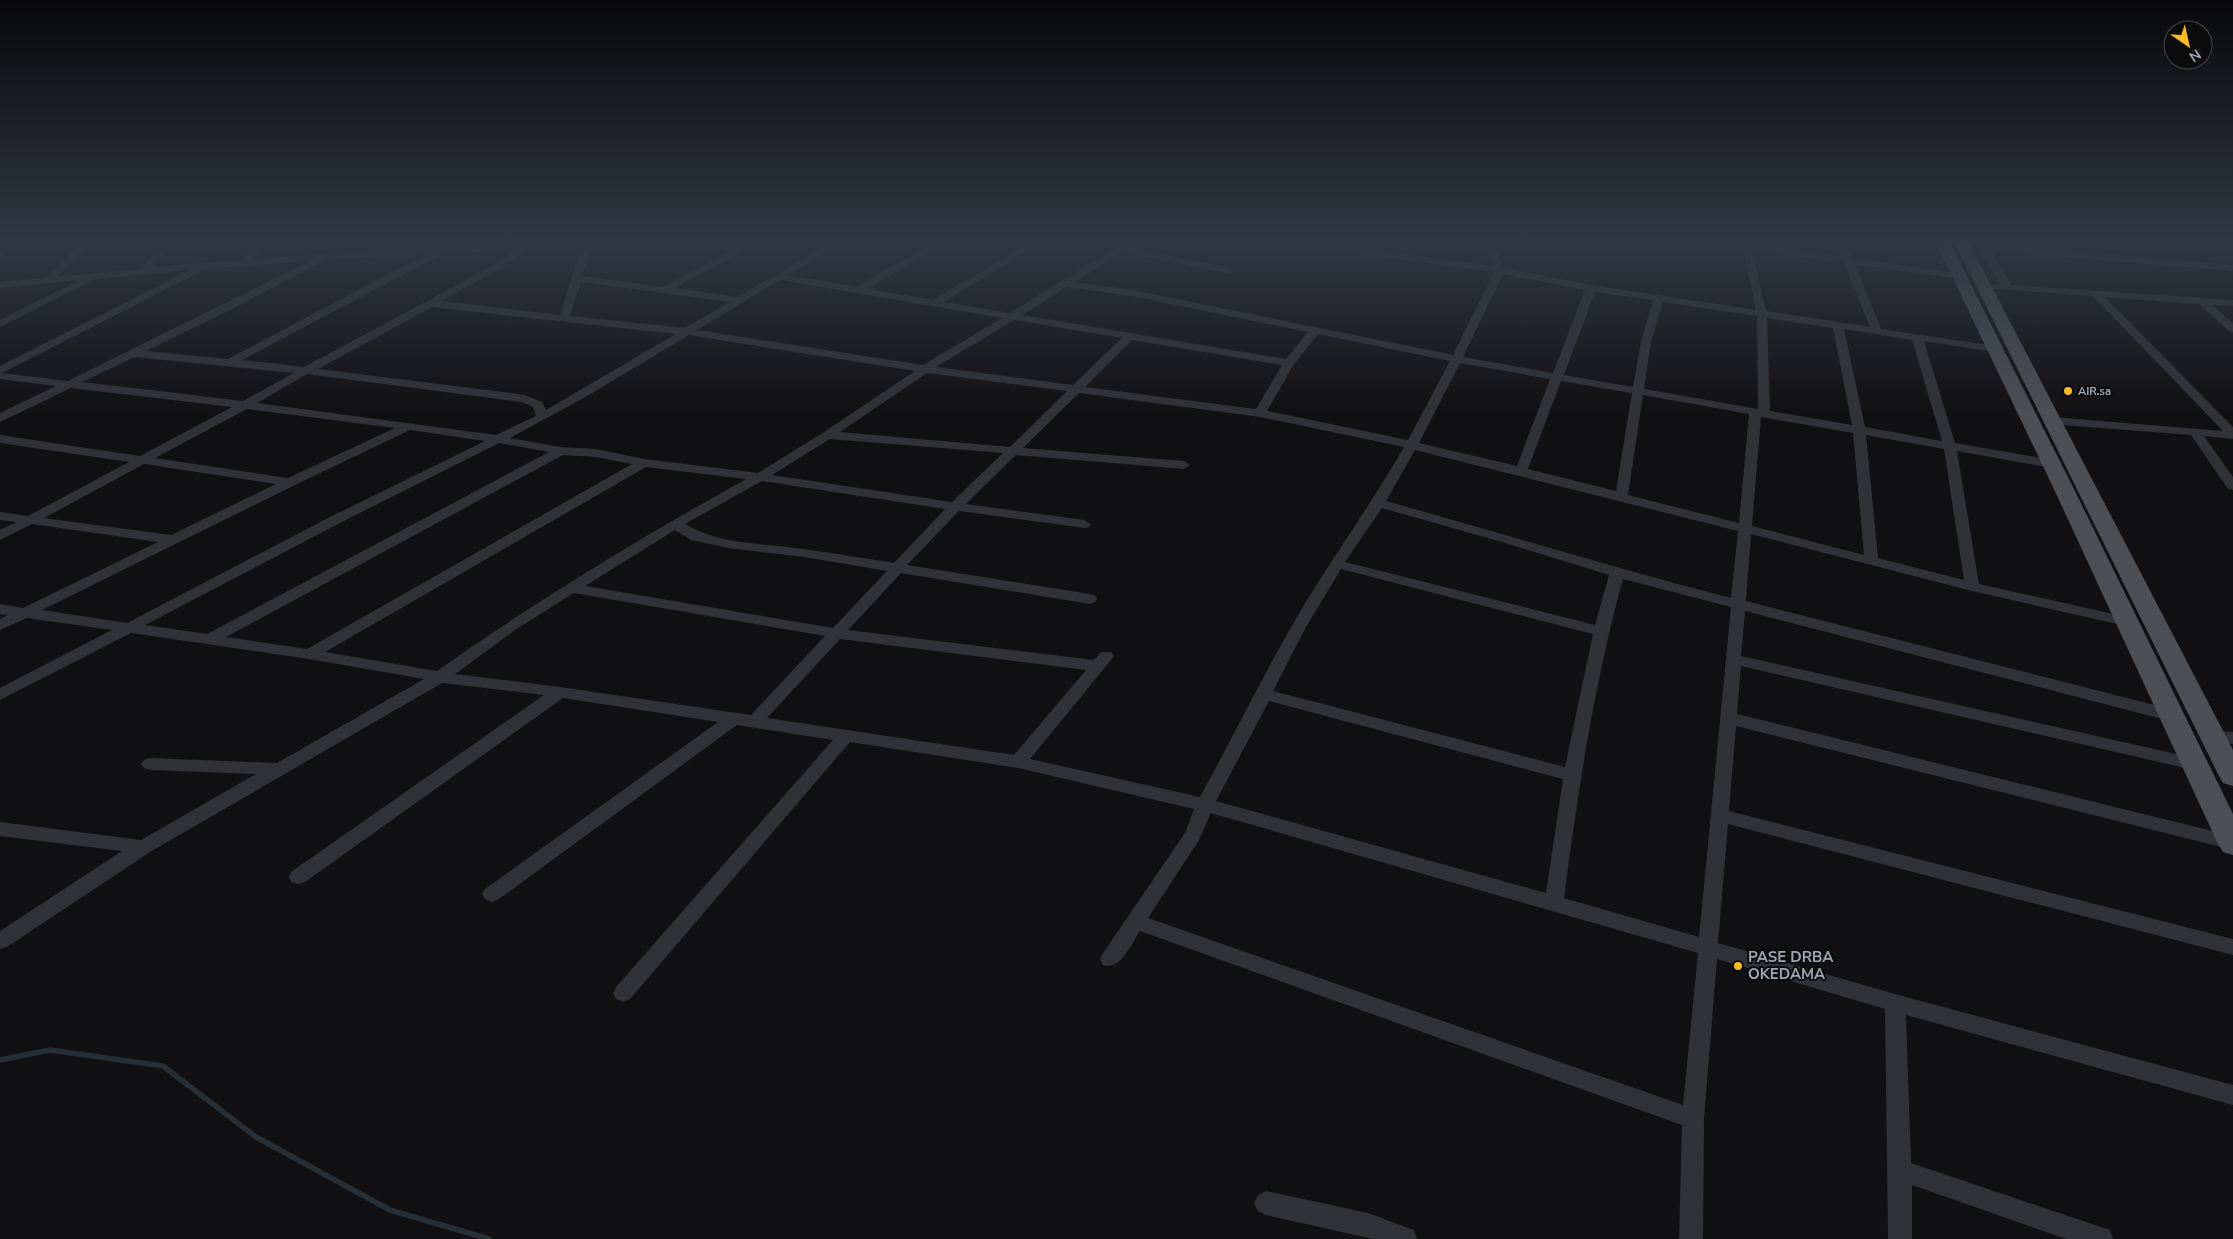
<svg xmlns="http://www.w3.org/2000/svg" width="2233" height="1239" viewBox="0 0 2233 1239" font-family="'Nunito Sans',sans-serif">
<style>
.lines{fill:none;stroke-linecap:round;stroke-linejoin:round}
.stream{stroke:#262f36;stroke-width:5.5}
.street{fill:#313237;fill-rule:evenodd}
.primary{fill:#4d4f56;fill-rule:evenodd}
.poi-dot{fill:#fcb91f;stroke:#0c0c0d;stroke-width:2}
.labels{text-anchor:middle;stroke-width:4;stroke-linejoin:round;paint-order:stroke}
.far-poi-label{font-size:11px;font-weight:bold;fill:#a1a6b4;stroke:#0c0c0d;text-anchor:start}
.near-poi-label{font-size:15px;font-weight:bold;fill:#a1a6b4;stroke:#0c0c0d;text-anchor:start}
</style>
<rect width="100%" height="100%" fill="#111012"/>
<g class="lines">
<path class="stream" d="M0,1060l50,-10 113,16 93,71 134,73 99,29"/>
<path class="street" d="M5,243h10l-12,12 -3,1v-8z
M82,243h10l-35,34 84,-8 23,-26h10l-21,24 90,-7 11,-17h10l-11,16 178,-12 182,-4 -5,3 -16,1 -10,29 81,11 83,-44h12l-83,45 63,9 91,-54h11l-52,32 68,12 77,-44h12l-78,46 66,11 96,-57h11l-96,59 66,11 113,-70h11l-6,5 100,19 5,3 -5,3 -107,-21 -46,30 57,8 321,65 41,-83 -194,-26 -5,-3h25l174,23 -10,-23h10l10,25 87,17 165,25 -13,-61 -23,-3 -5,-3h36l91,14 -6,-14h10l6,15 111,16 2,2 -5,3 -105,-15 26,65 114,17 5,3 -5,3 -71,-11 31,102 97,17 6,4 -6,4 -95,-17 22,133 152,34 3,3 -3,3 -5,2 -154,-35 -221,-57 -5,67 424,108 6,2 2,4 -2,4 -6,2 -425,-110 -4,45 453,102 6,2 3,4 -3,4 -6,2 -453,-104 -4,48 496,122v14l-497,-124 -7,85 504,128v16l-505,-131 -10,119 177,51 338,91v20l-327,-90 5,148 190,64 9,3 3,9h-47l-154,-54v54h-24l-3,-230 -168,-50 -13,160 -1,120h-24l3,-114 -542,-194c-9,13 -19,40 -37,34l-3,-6 3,-6 82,-120 9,-24 -176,-41 -168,-26 -220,257 -7,3 -7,-3 -3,-6 3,-6 217,-247 -96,-15 -238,174 -7,3 -7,-3 -3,-5 3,-5 233,-167 -155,-24 -258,184 -7,2 -7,-2 -2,-5 2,-5 253,-177 -102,-12 -292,169 -143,95 -7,2v-18l122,-80 -122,-15v-14l141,18 115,-66 -106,-4 -6,-2 -3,-4 3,-4 6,-2 127,5 147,-84 -115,-20 -178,-26 -131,67v-12l112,-58 -85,-12 -27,12v-11l8,-4 -8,-1v-10l23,4 135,-66 -126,-18 -32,16v-10l16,-8 -16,-2v-8l28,4 101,-54 -129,-19v-8l140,21 92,-49 -161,-19 -71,34v-9l56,-27 -56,-7v-13l190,-96 -95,9 -95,48v-7l80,-40 -80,8v-6l45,-4zM582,247l-22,68 -119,-14 52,-28 36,-23zM1752,250l92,13 26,64 -104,-16zM515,251l-28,18 -183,98 -62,-7 202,-107zM429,253l-201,106 -82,-8 94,-46 84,-45zM310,261l-242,120 -66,-8 198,-101 1,-3zM1503,274l82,16 -32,83 -90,-16zM780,280l222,38 -79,47 -226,-35zM581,282l149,20 -45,26 -115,-12zM1067,287l65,9 176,36 -22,27 -264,-44zM1595,292l58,8 -12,42 -8,45 -69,-12zM1663,302l94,14 1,93 -114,-20 7,-47zM432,307l244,27 -130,76 -4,-8 -17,-7 -207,-26zM1767,318l66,10 19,97 -82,-14zM1014,320l108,18 -49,47 -137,-18zM1844,329l68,11 30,101 -77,-14zM1318,334l132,27 -42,79 -141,-29 27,-47zM689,335l226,36 -91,61 -66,41 -114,-14 -48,-10 -35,-2 -51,-9 79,-43zM1132,340l150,25 -26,44 -171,-22zM135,357l159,16 -51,28 -161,-19zM1460,363l90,16 -33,87 -98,-23zM927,373l140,18 -57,56 -170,-15zM307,374l215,28 11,5 3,9 -40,19 -239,-32zM1561,381l71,12 -16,98 -88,-22zM1079,393l181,24 144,30c-32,56 -70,108 -103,163 -36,61 -67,125 -101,187l-170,-38 81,-99 3,-4 -3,-4h-10l-7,8 -246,-30 53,-57 189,31 5,-2 2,-3 -2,-3 -5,-2 -183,-29 52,-54 125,17 5,-1 2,-3 -7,-4 -118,-16 50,-49 168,14 6,-4 -6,-4 -161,-13zM1643,395l106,19 -10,109 -111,-28zM247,409l148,19 -107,50 -133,-20zM1761,417l92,16 11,122 -112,-29zM410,430l75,11 -157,77 -201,105 -85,-13 253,-125zM1866,435l78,14 20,131 -86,-22zM830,439l173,14 -51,49 -180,-27zM499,443l50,9 -342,182 -62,-9 193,-101zM1415,450l323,81 -7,67c-116,-30 -230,-65 -345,-97zM563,455l33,2 36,7 -325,185 -81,-12zM144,464l132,20 -105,51 -127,-17zM646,467l100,12c-106,59 -210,122 -309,192l-112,-19zM762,481l183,28 -51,54c-30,-5 -61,-10 -91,-14 -39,-6 -84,-4 -118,-25zM1382,508l120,34 107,33 -14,50 -250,-63zM675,530l16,10 38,8 75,9 83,14 -54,57 -248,-42zM1341,569l252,65 -28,133 -292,-76 33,-64zM1623,579l108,28 -32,330 -135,-39c14,-107 30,-214 59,-319zM574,593l251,43 -74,79 -191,-28 -105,-13 60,-44zM840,639l246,31 -72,85 -247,-37zM1269,701l294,78 -17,114 -330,-92zM1211,813l487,140 -15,152 -535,-187 51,-78z
M1978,243l255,22v6l-241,-20 19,34 222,15v6l-21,-1 21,18v9l-4,-1 -30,-27 -94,-7 128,130v12l-29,-3 29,41v13l-5,-1 -37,-54 -142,-11 -2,-3 2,-3 4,-1 170,14 -130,-135 -112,-8v-4h19z
M2214,731l19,1v12l-25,-3 -2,-4 2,-4z
M1266,1191l102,22 46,17 3,9h-44l-107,-24 -8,-4 -4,-8 4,-8z"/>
<path class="primary" d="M1936,243h14l123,244 160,327v41l-10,-3 -5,-8 -165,-357z
M1955,243h14l264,507v36l-10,-3 -4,-7z"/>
</g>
<linearGradient id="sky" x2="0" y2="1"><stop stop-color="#09090a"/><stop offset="0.58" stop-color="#323744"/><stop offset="1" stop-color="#323744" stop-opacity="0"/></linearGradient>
<rect width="2233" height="416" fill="url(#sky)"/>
<g class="poi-dot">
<circle cx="2068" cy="391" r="5"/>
<circle cx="1738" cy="966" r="5"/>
</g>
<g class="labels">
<g class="far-poi-label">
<text x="2078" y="395">AIR.sa</text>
</g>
<g class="near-poi-label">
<text x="1748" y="962">PASE DRBA<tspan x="1748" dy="17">OKEDAMA</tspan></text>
</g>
</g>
<g transform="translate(2188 45) rotate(146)"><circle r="24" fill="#0c0c0d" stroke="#484a50"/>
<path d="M0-4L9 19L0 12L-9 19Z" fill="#fcb91f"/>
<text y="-8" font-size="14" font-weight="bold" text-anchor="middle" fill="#a1a6b4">N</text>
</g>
</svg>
